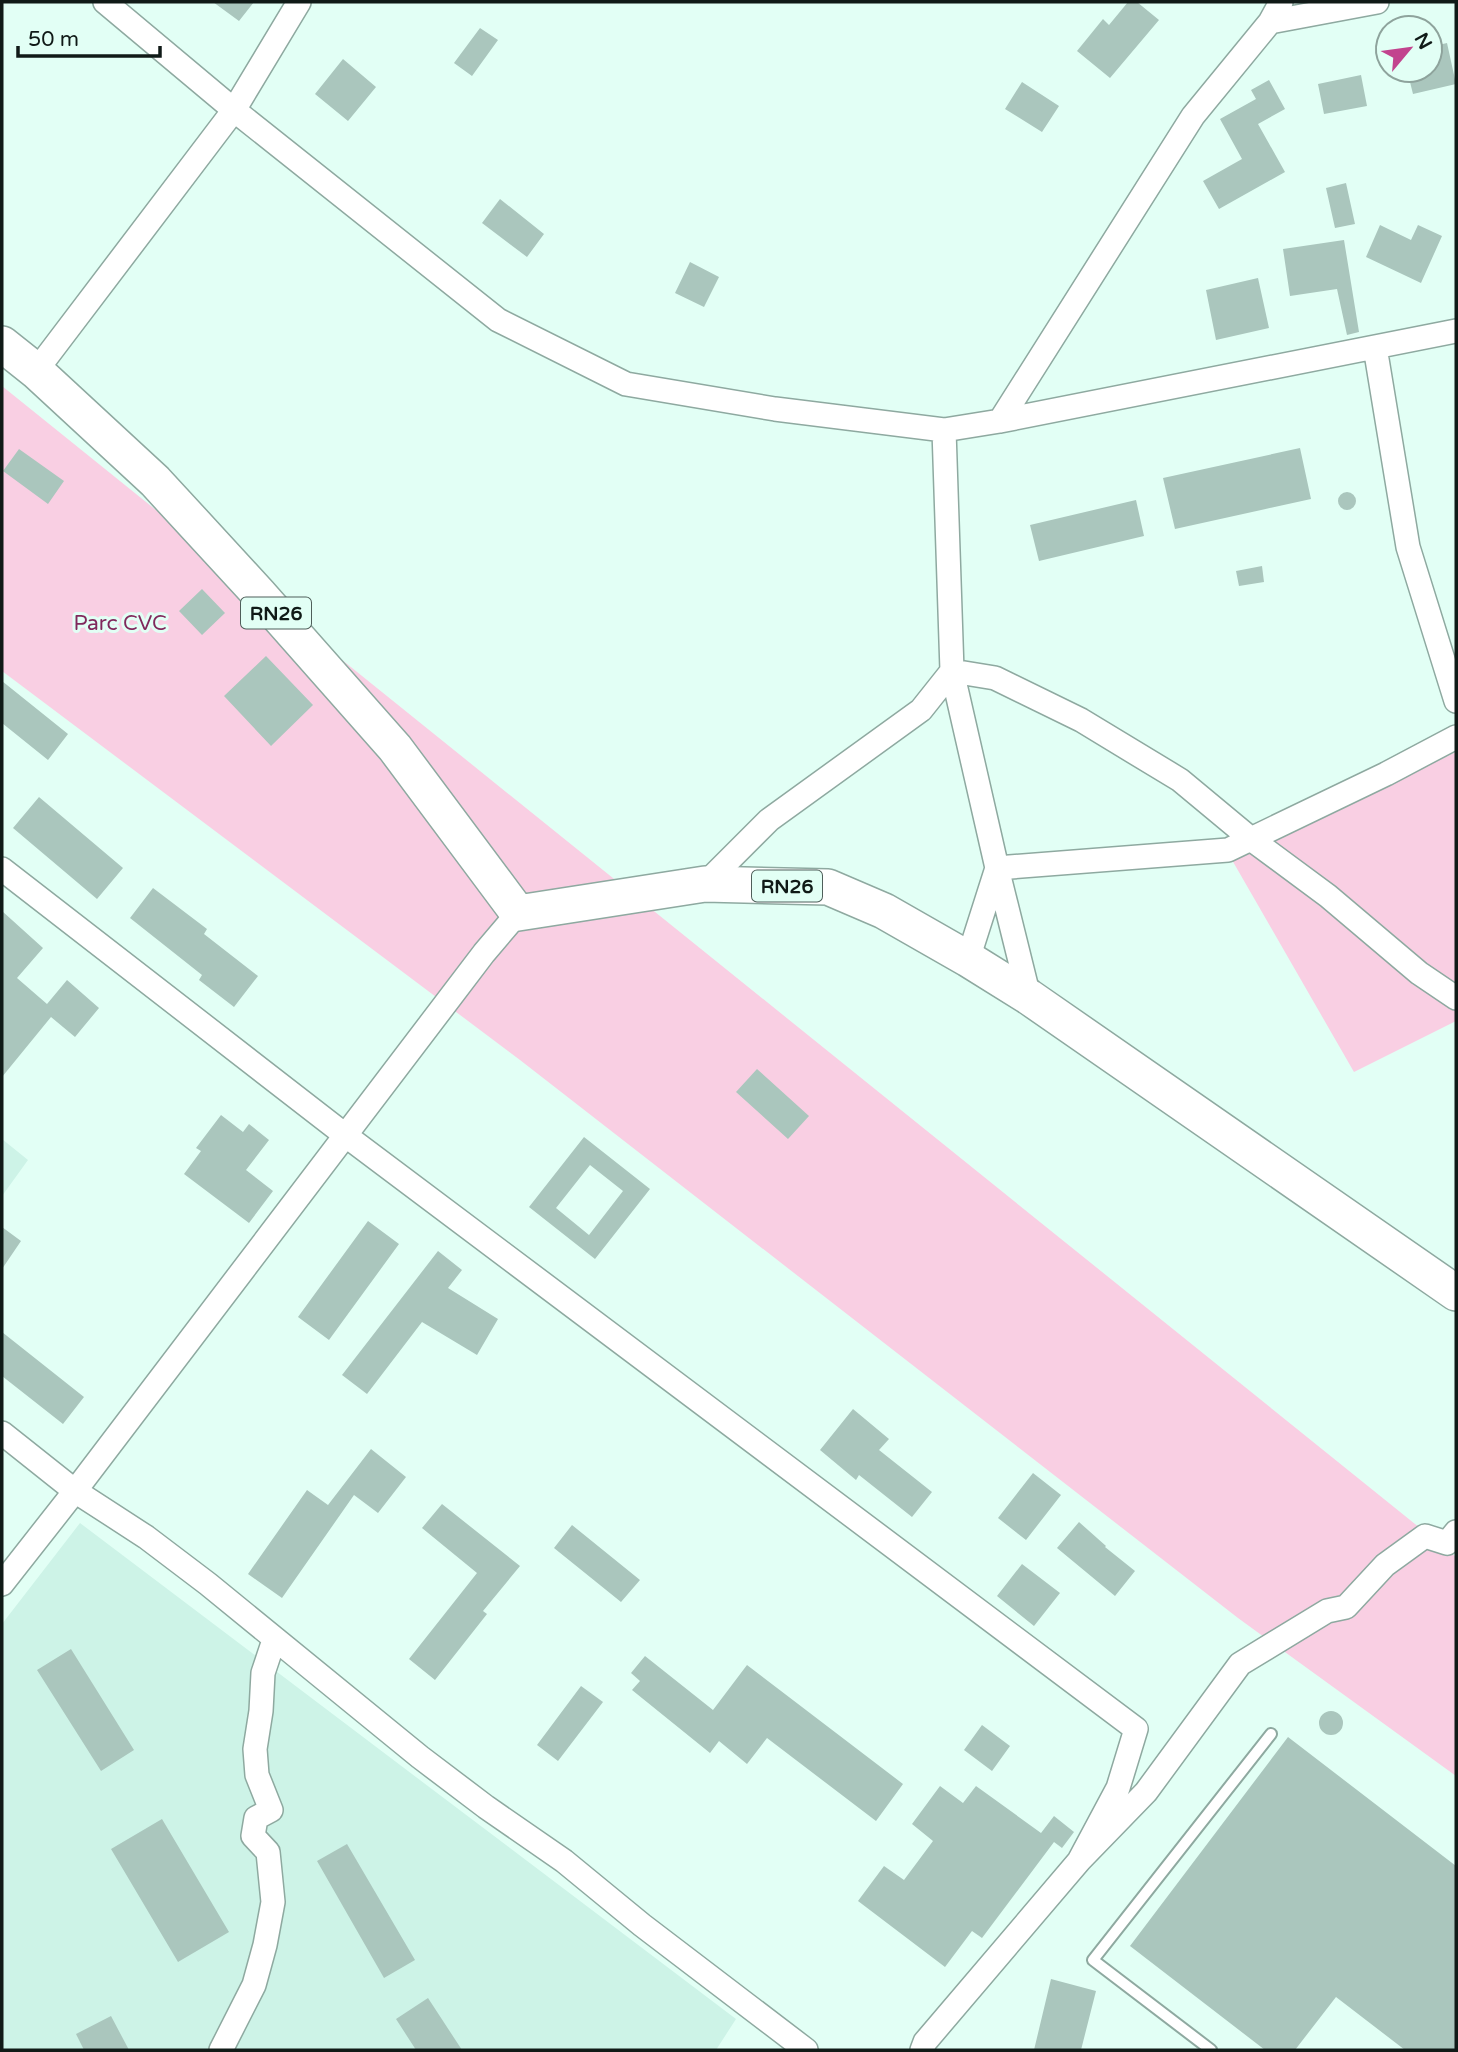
<svg xmlns="http://www.w3.org/2000/svg" width="1458" height="2052" viewBox="0 0 1458 2052" font-family="'Varela Round',sans-serif">
<style>
.built{fill:#cdf3e7}
.green{fill:#f9cfe3}
.building{fill:#aac6bd;fill-rule:evenodd}
.lines{fill:none;stroke-linecap:round;stroke-linejoin:round}
.service-casing{stroke:#8ea9a0;stroke-width:14}
.minor-casing{stroke:#8ea9a0;stroke-width:26}
.primary-casing{stroke:#8ea9a0;stroke-width:38}
.service{stroke:#fff;stroke-width:10}
.minor{stroke:#fff;stroke-width:23}
.primary{stroke:#fff;stroke-width:35}
.labels{text-anchor:middle;stroke-width:6;stroke-linejoin:round;paint-order:stroke}
.shield{fill:#e2fff5;stroke:#4f5f5a;stroke-width:2}
.shield-label{font-size:19px;font-weight:bold;fill:#101a17}
.park-label{font-size:21px;fill:#80295c;stroke:#e2fff5}
</style>
<rect width="100%" height="100%" fill="#e2fff5"/>
<path class="built" d="M2,1139l26,21 -26,36z
M80,1523l656,496 -20,31h-714v-426z"/>
<path class="green" d="M2,386l1454,1171v219l-218,-158 -718,-558 -518,-389z
M1456,752v269l-102,51 -122,-212z"/>
<path class="building" d="M213,2h41l-15,19z
M1128,2h9l22,18 -49,58 -33,-27 26,-32 6,6z
M480,28l18,12 -26,36 -18,-13z
M1447,43l9,41 -43,10 -6,-24h23v-23z
M343,59l33,28 -28,34 -33,-27z
M1361,75l6,31 -43,8 -6,-30z
M1269,80l16,29 -27,15 27,48 -66,37 -16,-28 39,-22 -22,-40 36,-20 -5,-9z
M1022,82l37,24 -17,26 -37,-23z
M1346,183l9,41 -20,4 -9,-40z
M500,199l44,35 -17,23 -45,-34z
M1380,225l31,15 7,-15 24,11 -21,47 -55,-26z
M1344,240l15,92 -12,3 -10,-46 -47,7 -7,-47z
M690,262l29,15 -15,30 -29,-14z
M1258,278l11,50 -53,12 -10,-50z
M1300,448l11,51 -136,30 -12,-51z
M19,449l45,32 -16,23 -45,-33z
M1338 501a9 9 0 1 1 18 0a9 9 0 1 1-18 0Z
M1136,500l8,36 -105,25 -9,-36z
M1262,566l2,16 -25,4 -3,-15z
M202,589l23,24 -23,22 -23,-24z
M266,656l47,49 -42,41 -47,-50z
M2,681l66,53 -20,26 -46,-37z
M39,797l84,71 -26,31 -84,-71z
M153,888l54,41 -3,5 54,42 -24,31 -35,-27 3,-5 -72,-57z
M2,911l41,37 -26,30 30,26 20,-24 32,28 -24,29 -24,-20 -49,60z
M757,1069l52,47 -21,23 -52,-47z
M221,1115l22,17 6,-8 20,16 -23,30 27,21 -24,32 -65,-49 17,-23 -5,-3z
M584,1137l66,52 -55,70 -66,-52zM590,1165l33,26 -34,44 -33,-27z
M368,1221l31,23 -70,96 -31,-23z
M2,1227l19,14 -19,28z
M438,1251l24,19 -14,18 50,31 -21,36 -55,-33 -55,72 -25,-19z
M2,1332l82,65 -21,27 -61,-48z
M853,1409l36,30 -10,11 53,42 -20,25 -53,-42 -3,5 -36,-30z
M371,1449l35,28 -28,36 -24,-18 -72,103 -34,-24 59,-84 21,15z
M1033,1473l28,22 -35,45 -28,-22z
M442,1504l78,62 -37,45 4,3 -52,66 -26,-21 68,-86 -55,-45z
M1079,1522l27,24 -1,1 30,24 -20,25 -58,-48z
M572,1525l68,55 -19,22 -67,-54z
M1022,1564l38,29 -26,33 -37,-30z
M71,1649l63,101 -33,21 -64,-101z
M645,1656l68,54 34,-45 156,119 -27,37 -109,-83 -20,26 -28,-23 -9,12 -78,-63 8,-9 -9,-8z
M581,1686l22,16 -45,59 -21,-16z
M1319 1723a12 12 0 1 1 24 0a12 12 0 1 1-24 0Z
M982,1725l28,21 -18,25 -28,-21z
M1288,1737l168,129v184h-51l-69,-53 -41,53h-30l-135,-104z
M940,1786l23,17 13,-17 65,47 13,-17 20,16 -12,16 -8,-6 -72,96 -10,-7 -27,36 -87,-66 26,-35 20,14 29,-39 -21,-17z
M162,1819l67,113 -51,30 -67,-113z
M347,1844l68,116 -31,18 -67,-117z
M1051,1979l45,12 -15,59h-47z
M428,1998l34,52h-46l-20,-31z
M111,2016l18,34h-45l-8,-16z"/>
<g class="lines">
<defs>
<path id="service" d="M1211,2050l-118,-90 178,-226"/>
<path id="minor" d="M105,2l129,108 264,210 128,64 149,25 169,21 56,-9 456,-90
M1270,22l107,-20
M1375,347l33,200 48,154
M36,371l198,-261 65,-108
M1000,421l193,-305 77,-94 11,-20
M944,430l8,241 45,197 32,129
M952,671l43,7 86,42 99,60 71,59 77,57 91,77 37,25
M2,869l343,266 791,594 -18,59 -39,73
M705,884l64,-64 152,-110 31,-39
M968,959l29,-91 231,-18 158,-76 70,-37
M2,1433l73,58 71,46 62,47 212,173 66,50 78,54 78,64 164,125
M2,1584l73,-93 409,-538 34,-40
M221,2050l33,-65 11,-40 8,-43 -5,-50 -15,-16 3,-18 15,-8 -14,-35 -2,-26 6,-38 2,-38 11,-33
M922,2050l3,-8 154,-181 67,-69 94,-128 87,-53 19,-4 39,-42 40,-29 22,7 9,-11"/>
<path id="primary" d="M2,344l34,27 119,110 104,113 136,154 123,165 187,-29 123,3 56,24 84,48 61,38 427,296"/>
</defs>
<use href="#service" class="service-casing"/>
<use href="#minor" class="minor-casing"/>
<use href="#primary" class="primary-casing"/>
<use href="#service" class="service"/>
<use href="#minor" class="minor"/>
<use href="#primary" class="primary"/>
</g>
<g class="labels">
<g class="shield">
<rect x="241" y="597.5" width="70" height="31" rx="5"/>
<rect x="752" y="870.5" width="70" height="31" rx="5"/>
</g>
<g class="shield-label">
<text x="276" y="620">RN26</text>
<text x="787" y="893">RN26</text>
</g>
<g class="park-label">
<text x="120" y="630">Parc CVC</text>
</g>
</g>
<rect width="1458" height="2052" fill="none" stroke="#101a17" stroke-width="7"/>
<g transform="translate(1409 49) rotate(61)"><circle r="33" fill="#e2fff5" stroke="#8ea39c" stroke-width="2"/>
<path d="M0-5L12 26L0 18L-12 26Z" fill="#c2438e"/>
<text y="-10" font-size="19" font-weight="bold" text-anchor="middle" fill="#101a17">N</text>
</g>
<path d="M18 46v10h142v-10" fill="none" stroke="#101a17" stroke-width="3.5"/>
<text x="28" y="46" font-size="21" fill="#101a17" stroke="#e2fff5" stroke-width="5" paint-order="stroke">50 m</text>
</svg>
